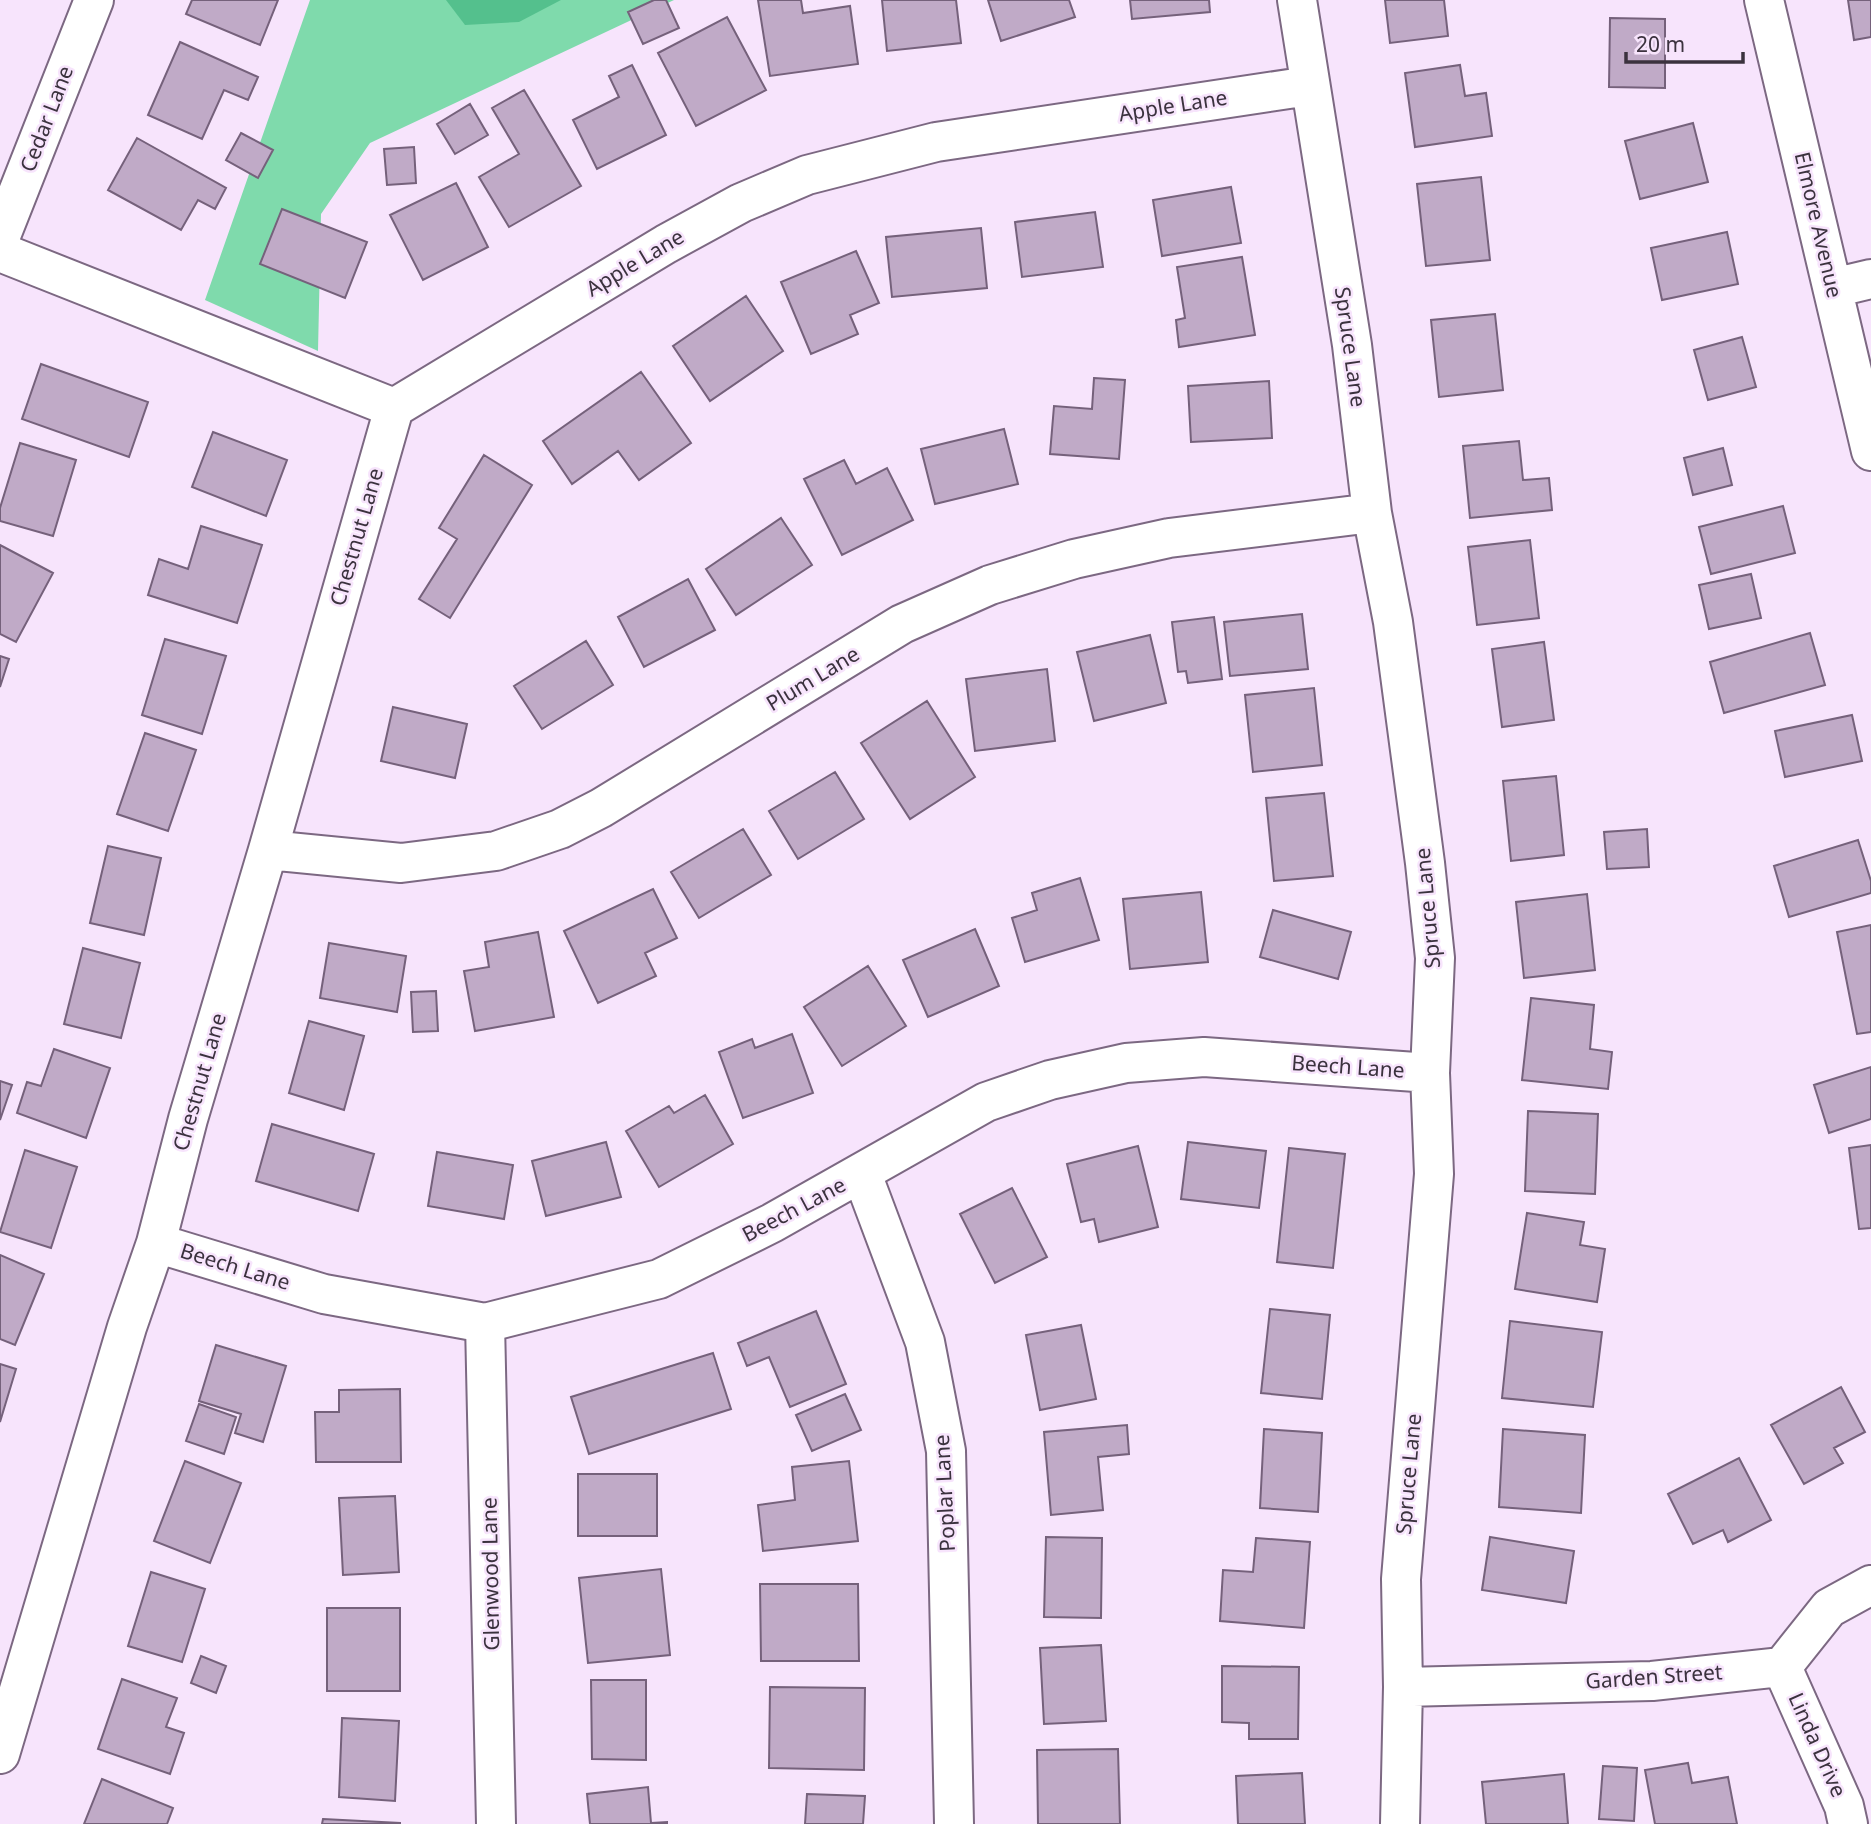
<svg xmlns="http://www.w3.org/2000/svg" width="1871" height="1824" viewBox="0 0 1871 1824" font-family="'Noto Sans',sans-serif">
<style>
.green{fill:#7fdaac}
.water{fill:#54c08d}
.building{fill:#c0aac7;stroke:#75617b;stroke-width:2}
.lines{fill:none;stroke-linecap:round;stroke-linejoin:round}
.minor-casing{stroke:#7c6882;stroke-width:42}
.minor{stroke:#fff;stroke-width:38}
.labels{text-anchor:middle;stroke-width:5;stroke-linejoin:round;paint-order:stroke}
.street-label{font-size:21px;fill:#3b323e;stroke:#f7e4fc}
</style>
<rect width="100%" height="100%" fill="#f7e4fc"/>
<path class="green" d="M310,0h364l-304,143 -49,71 -3,137 -113,-51z"/>
<path class="water" d="M446,0h115l-42,22 -54,3z"/>
<path class="building" d="M192,0h86l-18,45 -74,-31z
M654,0h12l13,28 -36,16 -15,-32z
M758,0h43l2,13 47,-7 8,58 -88,12z
M882,0h74l5,43 -74,8z
M988,0h81l6,17 -74,24z
M1130,0h79l1,12 -78,7z
M1385,0h59l4,36 -58,7z
M1848,0h23v37l-17,3z
M727,17l39,73 -70,36 -38,-73z
M1610,18l55,1v69l-56,-1z
M180,42l78,35 -10,23 -24,-10 -22,49 -54,-24z
M632,65l34,70 -69,34 -24,-49 46,-23 -10,-21z
M1460,65l5,31 21,-3 6,43 -77,11 -10,-74z
M524,90l57,96 -72,41 -30,-50 40,-23 -27,-46z
M470,104l18,31 -33,19 -18,-30z
M1693,123l15,59 -68,17 -15,-58z
M241,133l32,17 -15,28 -32,-18z
M137,138l89,50 -11,21 -17,-9 -17,30 -73,-40z
M414,147l2,36 -29,2 -3,-36z
M1481,177l9,83 -64,6 -9,-82z
M456,183l32,64 -65,33 -33,-65z
M1231,187l10,56 -79,13 -9,-56z
M282,209l85,33 -22,56 -85,-34z
M1095,212l8,55 -81,10 -7,-55z
M981,228l6,60 -95,9 -6,-60z
M1727,232l11,52 -76,16 -11,-52z
M856,251l23,52 -29,12 8,19 -47,20 -30,-72z
M1242,257l13,78 -76,12 -3,-27 9,-2 -8,-51z
M746,296l37,55 -73,50 -37,-55z
M1495,314l8,76 -64,7 -8,-77z
M1742,337l14,50 -48,13 -14,-50z
M41,364l107,38 -19,55 -107,-38z
M641,372l50,71 -52,37 -21,-29 -46,33 -29,-43z
M1094,378l31,2 -6,79 -69,-5 4,-48 38,3z
M1269,381l3,57 -81,4 -3,-56z
M1004,429l14,55 -83,20 -14,-55z
M213,432l74,28 -21,56 -74,-29z
M1519,441l4,39 26,-2 3,32 -82,8 -7,-72z
M20,443l56,17 -23,76 -53,-15v-13z
M1723,448l9,37 -39,10 -9,-37z
M484,455l48,30 -82,133 -31,-19 38,-60 -18,-11z
M844,460l12,24 31,-16 26,52 -71,35 -38,-76z
M1783,506l12,47 -84,21 -12,-47z
M781,518l31,47 -76,50 -30,-46z
M201,526l61,19 -25,78 -89,-28 11,-36 29,10z
M1530,540l9,78 -62,7 -9,-78z
M0,545l53,28 -37,69 -16,-8z
M1751,574l10,44 -52,11 -10,-44z
M688,579l27,51 -71,37 -26,-50z
M1302,614l6,55 -78,7 -6,-54z
M1214,617l8,62 -34,4 -2,-12 -8,1 -6,-50z
M1810,633l15,52 -101,28 -14,-51z
M1150,635l16,68 -72,18 -17,-69z
M165,639l61,17 -24,78 -60,-19z
M586,641l27,44 -71,44 -28,-43z
M1544,642l10,78 -52,7 -10,-78z
M0,656l9,3 -9,28z
M1047,669l8,72 -80,10 -9,-72z
M1314,688l8,77 -69,7 -8,-77z
M927,701l48,76 -65,42 -49,-76z
M393,707l74,17 -12,54 -74,-17z
M1852,715l10,46 -77,16 -10,-46z
M145,733l51,17 -28,81 -51,-17z
M835,772l29,47 -66,40 -29,-48z
M1556,776l8,79 -53,6 -8,-80z
M1324,793l9,83 -59,5 -8,-83z
M743,829l28,46 -72,43 -28,-46z
M1647,829l2,38 -42,2 -3,-37z
M1858,840l13,41v12l-82,24 -15,-51z
M108,846l53,12 -17,77 -54,-12z
M1080,878l19,62 -74,22 -13,-44 25,-8 -5,-17z
M653,889l24,49 -32,15 11,23 -58,27 -34,-72z
M1201,892l7,70 -78,7 -7,-70z
M1587,894l8,76 -71,8 -8,-76z
M1273,910l78,22 -13,47 -78,-22z
M1871,925v107l-14,2 -20,-102z
M975,929l24,57 -71,31 -25,-57z
M538,932l16,85 -79,14 -11,-60 25,-4 -4,-25z
M329,943l77,13 -9,56 -77,-14z
M83,948l57,15 -19,75 -57,-14z
M868,966l38,60 -64,40 -38,-59z
M436,991l2,40 -25,1 -2,-40z
M1531,998l63,7 -4,44 22,3 -4,37 -86,-9z
M309,1021l55,15 -20,74 -55,-17z
M792,1034l21,59 -70,25 -24,-66 33,-13 3,9z
M54,1049l56,19 -24,70 -69,-25 10,-31 14,4z
M1871,1067v52l-42,14 -15,-48z
M0,1081l12,4 -12,35z
M705,1095l28,49 -74,43 -33,-56 43,-25 5,7z
M1528,1111l70,3 -3,80 -70,-3z
M272,1124l102,30 -16,57 -102,-30z
M606,1142l15,55 -75,19 -14,-55z
M1188,1142l78,9 -7,57 -78,-9z
M1871,1145v83l-12,1 -10,-81z
M1138,1146l20,81 -59,15 -5,-23 -13,3 -14,-58z
M1289,1148l56,6 -12,114 -56,-6z
M25,1150l52,17 -26,81 -51,-16z
M437,1152l76,13 -9,54 -76,-13z
M1012,1188l35,69 -52,26 -35,-69z
M1527,1213l57,9 -4,23 25,4 -8,53 -82,-13z
M0,1255l44,19 -29,71 -15,-6z
M1270,1309l60,6 -8,84 -61,-6z
M816,1311l30,73 -56,23 -21,-50 -22,9 -9,-23z
M1510,1321l92,11 -9,75 -91,-9z
M1081,1325l15,74 -56,11 -14,-75z
M216,1345l70,21 -23,76 -28,-9 6,-19 -42,-13z
M713,1353l18,56 -142,45 -18,-57z
M0,1364l16,5 -16,53z
M1841,1387l24,45 -31,16 9,15 -39,21 -33,-59z
M400,1389l1,73h-85l-1,-50h24v-22z
M845,1394l16,36 -49,21 -16,-36z
M199,1404l37,13 -12,37 -38,-13z
M1127,1425l2,29 -31,3 5,53 -52,5 -7,-83z
M1264,1429l58,4 -4,79 -58,-4z
M1503,1429l82,6 -4,78 -82,-6z
M1739,1458l32,62 -43,22 -5,-12 -30,14 -25,-50z
M185,1461l56,22 -31,80 -56,-22z
M849,1461l9,80 -95,10 -5,-46 37,-5 -3,-33z
M578,1474h79v62h-79z
M395,1496l4,76 -56,3 -4,-77z
M1046,1537l56,1 -1,80 -57,-1z
M1490,1537l84,14 -8,52 -84,-13z
M1256,1538l54,4 -6,86 -84,-7 3,-51 30,2z
M661,1569l9,86 -82,8 -9,-85z
M151,1572l54,17 -23,73 -54,-16z
M760,1584h98l1,77h-98z
M327,1608h73v83h-73z
M1101,1645l5,76 -62,3 -4,-76z
M201,1656l25,10 -10,27 -25,-10z
M1222,1666l77,1 -1,72h-49v-16l-27,-1z
M122,1679l55,19 -11,29 18,6 -14,41 -72,-25z
M591,1680h55v80l-54,-1z
M770,1687l95,1 -1,82 -95,-2z
M342,1718l57,3 -4,80 -56,-4z
M1118,1749l2,75h-82l-1,-74z
M1688,1763l4,20 36,-6 9,47h-82l-10,-54z
M1603,1766l34,2 -3,53 -35,-2z
M1302,1773l3,51h-67l-2,-48z
M1564,1774l4,50h-82l-4,-42z
M102,1779l71,29 -6,16h-83z
M648,1787l3,36 16,-1v2h-77l-3,-30z
M807,1794l58,2 -2,28h-58z
M323,1819l77,4v1h-78z"/>
<g class="lines">
<defs>
<path id="minor" d="M1297,0l55,345 20,168 21,109 32,241 10,95 -5,115 4,101 -33,405 2,108 -3,137
M1764,0l107,451
M0,238l94,-238
M0,252l394,156 272,-164 75,-41 66,-28 129,-33 373,-56
M1833,288l38,-9
M268,850l133,13 95,-12 64,-22 41,-21 301,-184 88,-39 84,-26 95,-21 203,-25
M862,1174l63,168 21,109 8,373
M156,1243l168,51 161,29 174,-44 113,-56 214,-121 64,-22 76,-17 78,-6 226,16
M485,1323l11,501
M1782,1667l62,139 4,18
M1403,1687l249,-6 130,-14 47,-59 42,-23
M0,1754l127,-427 29,-84 32,-124 80,-269 126,-442"/>
</defs>
<use href="#minor" class="minor-casing"/>
<use href="#minor" class="minor"/>
</g>
<g class="labels">
<g class="street-label">
<text transform="translate(1173 106) rotate(-9)" y="7">Apple Lane</text>
<text transform="translate(47 119) rotate(-69)" y="7">Cedar Lane</text>
<text transform="translate(1818 225) rotate(77)" y="7">Elmore Avenue</text>
<text transform="translate(635 263) rotate(-31)" y="7">Apple Lane</text>
<text transform="translate(1350 347) rotate(82)" y="7">Spruce Lane</text>
<text transform="translate(357 537) rotate(-74)" y="7">Chestnut Lane</text>
<text transform="translate(813 679) rotate(-31)" y="7">Plum Lane</text>
<text transform="translate(1428 908) rotate(-95)" y="7">Spruce Lane</text>
<text transform="translate(1348 1067) rotate(4)" y="7">Beech Lane</text>
<text transform="translate(200 1082) rotate(-74)" y="7">Chestnut Lane</text>
<text transform="translate(794 1210) rotate(-28)" y="7">Beech Lane</text>
<text transform="translate(235 1267) rotate(17)" y="7">Beech Lane</text>
<text transform="translate(1409 1474) rotate(-85)" y="7">Spruce Lane</text>
<text transform="translate(945 1493) rotate(-93)" y="7">Poplar Lane</text>
<text transform="translate(491 1574) rotate(-91)" y="7">Glenwood Lane</text>
<text transform="translate(1654 1677) rotate(-4)" y="7">Garden Street</text>
<text transform="translate(1817 1745) rotate(66)" y="7">Linda Drive</text>
</g>
</g>
<path d="M1626 52v10h117v-10" fill="none" stroke="#3b323e" stroke-width="3.5"/>
<text x="1636" y="52" font-size="21" fill="#3b323e" stroke="#f7e4fc" stroke-width="5" paint-order="stroke">20 m</text>
</svg>
